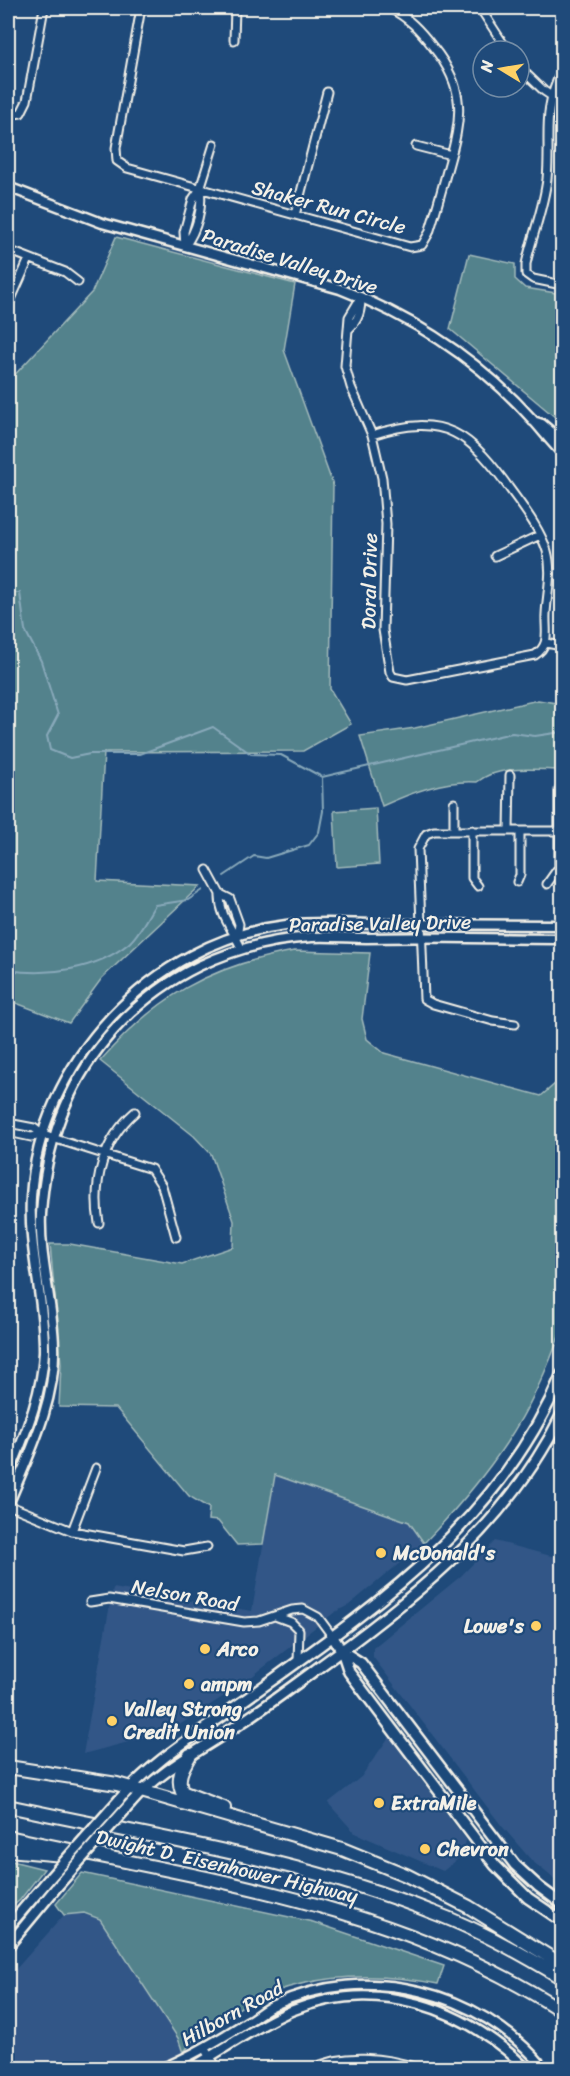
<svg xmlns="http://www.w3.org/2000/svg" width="570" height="2076" viewBox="0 0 570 2076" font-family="Sriracha,sans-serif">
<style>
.built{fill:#325787}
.green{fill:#52828c;stroke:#a3baba;stroke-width:1.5}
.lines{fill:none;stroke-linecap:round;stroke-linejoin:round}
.stream{stroke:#89a9ba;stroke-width:2}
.minor-casing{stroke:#f4f1e8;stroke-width:11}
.tertiary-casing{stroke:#f4f1e8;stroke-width:13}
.secondary-casing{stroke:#f4f1e8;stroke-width:14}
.motorway-casing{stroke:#f4f1e8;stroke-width:16}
.minor{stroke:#1f4a7a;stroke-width:7}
.tertiary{stroke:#1f4a7a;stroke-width:8}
.secondary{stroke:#1f4a7a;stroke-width:9}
.motorway{stroke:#1f4a7a;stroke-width:12}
.secondary-bridge-casing{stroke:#f4f1e8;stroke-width:14;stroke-linecap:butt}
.secondary-bridge{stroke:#1f4a7a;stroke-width:9}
.poi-dot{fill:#ffd166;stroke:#1f4a7a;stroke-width:2}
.labels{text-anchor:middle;stroke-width:4.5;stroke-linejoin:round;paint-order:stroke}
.street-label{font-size:20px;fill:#f4f1e8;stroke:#1f4a7a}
.poi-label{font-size:20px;font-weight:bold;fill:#f4f1e8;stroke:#1f4a7a;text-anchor:start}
</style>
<rect width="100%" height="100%" fill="#1f4a7a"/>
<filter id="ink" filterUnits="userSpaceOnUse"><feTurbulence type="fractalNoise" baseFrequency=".0167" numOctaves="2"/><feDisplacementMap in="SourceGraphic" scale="12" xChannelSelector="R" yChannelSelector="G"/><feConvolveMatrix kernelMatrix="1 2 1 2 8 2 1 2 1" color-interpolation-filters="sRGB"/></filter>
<g filter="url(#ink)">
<path class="built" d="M275,1475l135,47 14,21 -75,62 -14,7 -94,73 -71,46 -87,23 30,-166 139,23z
M495,1541l67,18v326l-30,-24 -31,-36 -128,-168v-9l88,-72z
M389,1737l77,103 -3,15 -20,16 -88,-38 -27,-30 33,-26z
M74,1912l26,7 78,119 5,15 -33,15h-142v-90l56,-63z"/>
<path class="green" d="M116,237l179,47 -11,66 49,135 -3,204 21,35 -48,27 -199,1 -7,129 103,5 -98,92 -33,45 -61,-23v-618l84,-90z
M469,254l46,10v15l10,9 37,6v129l-112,-94z
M538,700l24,4v66c-25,0 -63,-6 -85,12 -34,-2 -64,10 -95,24l-22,-70 55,-8z
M376,808l3,56 -42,3 -3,-56z
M294,951l76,2 -8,66 5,20 17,14 157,43 21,-18v250c-31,90 -73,147 -138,215l-15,-21 -134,-47 -12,69 -26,1 -19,-24 -10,-1 1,-12 -20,-12 -73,-88 -57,-1 2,-43 -11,-120h20l112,20 51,-17 1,-26 -23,-67 -17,-18 -94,-75c56,-64 109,-95 194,-110z
M8,1860l36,9 -24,31 -12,10z
M82,1873l231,49 131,44 -6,18c-74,-14 -149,-10 -213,33 -17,11 -30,20 -42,36l-5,-15 -78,-119 -16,-6 -20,2 -8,-11z"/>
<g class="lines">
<path class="stream" d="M8,593h12l5,37 16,31 17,54 -11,21 3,14 20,8 20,-4h50l73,-27 38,27 30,1 41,22 190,-44 23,3 27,-4
M224,876l30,-20 12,2 43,-13 10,-13 4,-21 -1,-34
M8,970c39,6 88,0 120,-26 11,-9 19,-27 27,-39l33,-5 15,-10"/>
<defs>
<path id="minor" d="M141,8l-25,140 1,13 10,7 283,79 12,-2 7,-12c7,-22 13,-44 19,-66 14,-49 19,-78 -15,-120 -13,-17 -25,-30 -44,-39
M480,8l28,43
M234,40l1,-32
M519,67l25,24 18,12
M562,70c-21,41 -11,67 -15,109 -3,28 -15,57 -21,85v10l7,5 29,6
M8,115l13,-2 6,-12 17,-93
M416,146l35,9
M295,215l32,-123
M185,246l-1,-14 9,-33 7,-10 14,-45
M185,246c12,-16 18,-38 15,-57
M8,250l57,22 13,10
M361,297l-12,20 -4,49 6,21 21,48 10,43 4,46 -3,106 7,42 3,5 14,3 128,-25c16,-10 10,-24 11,-41 1,-21 7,-42 1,-63 -7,-22 -22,-41 -35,-59 -41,-58 -67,-81 -140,-57
M8,306l21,-47
M349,329c10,-10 12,-18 12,-32
M495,556l45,-21
M546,643l16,3
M454,830v-27
M472,830v48l6,8
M509,831l1,-56
M207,870l13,24 10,5 9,25 -2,14
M517,882l3,-7v-44
M547,884l12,-17v-77
M220,894c-1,22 13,35 21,54
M515,1024l-22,-3 -60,-17 -9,-5 -6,-150 8,-15 8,-3h125
M8,1123l26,5 9,7 108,34 11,17 14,51
M8,1132l23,5 12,-2
M99,1223c-7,-41 4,-83 36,-111
M8,1505l64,26 112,20 23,-4
M72,1531l24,-63
M90,1602l19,-3 135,23 15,-1 33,-11 11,-1 15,8 14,19
M275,1616l16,6 8,8 -1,31
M204,2048l13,20
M314,2068c30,-15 71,-11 103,0"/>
<path id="tertiary" d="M8,187l94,36 238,66c73,28 140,72 192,130 10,11 19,23 30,34
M533,421l9,3 20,17
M8,1477c16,-41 34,-80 36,-125 1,-52 -16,-102 -13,-155 8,-134 121,-256 255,-272 32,-4 65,-1 97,-1 60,0 120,1 179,1
M8,1505c21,-51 48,-103 46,-159 -1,-44 -15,-88 -13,-132 4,-65 24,-126 66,-176 52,-62 124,-96 205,-101 18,-1 36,1 54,1 65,-2 131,1 196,1
M163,2068c29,-12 57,-29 84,-46 9,-5 18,-13 27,-17 92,-43 206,-15 270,63
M191,2068c33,-19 65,-42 100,-57 85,-35 173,-4 235,57"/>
<path id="secondary" d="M332,1636l10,15 7,21 146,193 33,33 34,23
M342,1651l19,12 154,202 24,22 23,17
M119,1800c33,-39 79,-66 120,-96 129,-93 259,-177 323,-330
M131,1803c30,-34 72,-54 110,-80 30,-20 59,-42 89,-64 92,-67 181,-140 232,-245
M8,1927l40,-47
M8,1946l52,-63"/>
<path id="motorway" d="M190,1755c-7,12 -14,23 -8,37l42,16
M8,1767l109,17 225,65 64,26 63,32 81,50 12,14
M8,1806c141,31 289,52 424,106 46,17 89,41 130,66
M8,1837c189,41 388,66 554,174
M8,1850l55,5"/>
</defs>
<use href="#minor" class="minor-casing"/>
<use href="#tertiary" class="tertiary-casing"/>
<use href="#secondary" class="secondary-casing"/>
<use href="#motorway" class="motorway-casing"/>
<use href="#minor" class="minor"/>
<use href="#tertiary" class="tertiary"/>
<use href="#secondary" class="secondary"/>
<use href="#motorway" class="motorway"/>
<defs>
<path id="secondary-bridge" d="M48,1880l71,-80
M60,1883l71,-80"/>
</defs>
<use href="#secondary-bridge" class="secondary-bridge-casing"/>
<use href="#secondary-bridge" class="secondary-bridge"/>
</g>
</g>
<g class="poi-dot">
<circle cx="381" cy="1553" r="6"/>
<circle cx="536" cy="1626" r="6"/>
<circle cx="205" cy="1649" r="6"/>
<circle cx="189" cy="1684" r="6"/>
<circle cx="112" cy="1721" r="6"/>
<circle cx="379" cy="1803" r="6"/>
<circle cx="425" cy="1849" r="6"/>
</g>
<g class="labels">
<g class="street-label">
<text transform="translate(329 207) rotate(15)" y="7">Shaker Run Circle</text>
<text transform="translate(290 261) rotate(17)" y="7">Paradise Valley Drive</text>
<text transform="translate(369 581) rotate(-89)" y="7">Doral Drive</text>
<text transform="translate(380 923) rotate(-1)" y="7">Paradise Valley Drive</text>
<text transform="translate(185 1595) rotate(10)" y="7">Nelson Road</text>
<text transform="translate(227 1866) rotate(13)" y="7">Dwight D. Eisenhower Highway</text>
<text transform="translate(232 2013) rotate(-29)" y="7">Hilborn Road</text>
</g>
<g class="poi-label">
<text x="393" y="1560">McDonald's</text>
<text x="524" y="1633" text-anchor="end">Lowe's</text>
<text x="217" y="1656">Arco</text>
<text x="201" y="1691">ampm</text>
<text x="124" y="1716">Valley Strong<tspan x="124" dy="23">Credit Union</tspan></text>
<text x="391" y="1810">ExtraMile</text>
<text x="437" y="1856">Chevron</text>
</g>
</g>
<rect width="570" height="2076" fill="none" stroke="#1f4a7a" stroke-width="30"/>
<rect x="15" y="15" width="540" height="2046" fill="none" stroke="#f4f1e8" stroke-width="2" filter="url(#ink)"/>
<g transform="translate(501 69) rotate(281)"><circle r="28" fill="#1f4a7a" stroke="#748da6" stroke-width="1.5"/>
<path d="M0-4.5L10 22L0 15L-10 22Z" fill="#ffd166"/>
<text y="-9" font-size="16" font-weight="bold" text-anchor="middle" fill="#f4f1e8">N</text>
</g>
</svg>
